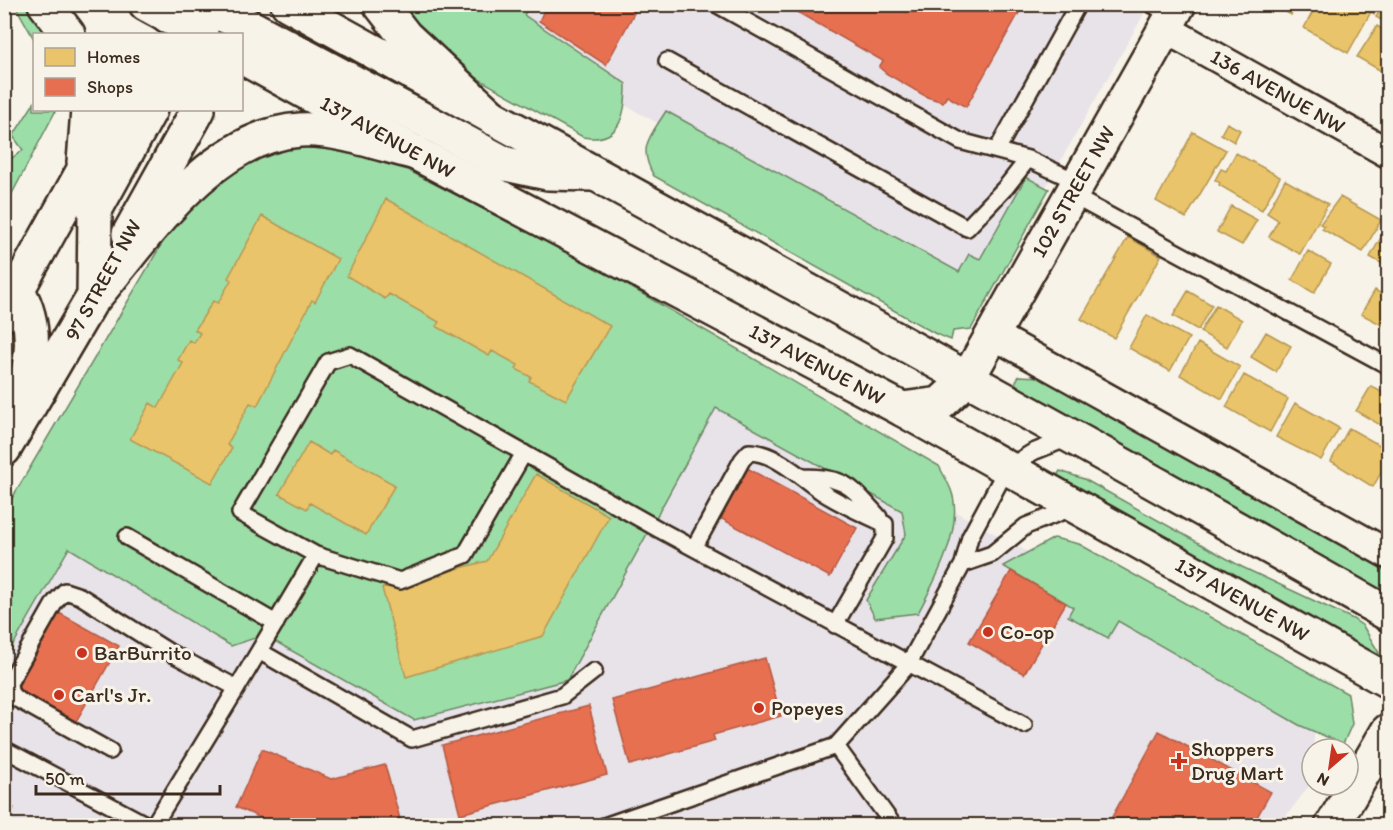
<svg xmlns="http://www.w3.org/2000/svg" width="1393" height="830" viewBox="0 0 1393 830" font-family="Itim,sans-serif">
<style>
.built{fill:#e8e2e9}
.green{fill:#9cdea8;stroke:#6c8463;stroke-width:1.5}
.homes{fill:#e9c46a;stroke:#b59653;stroke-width:1.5}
.shops{fill:#e76f51;stroke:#b35a42;stroke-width:1.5}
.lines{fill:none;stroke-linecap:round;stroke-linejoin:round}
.service-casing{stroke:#3b2a1e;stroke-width:20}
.minor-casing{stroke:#3b2a1e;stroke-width:33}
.tertiary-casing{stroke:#3b2a1e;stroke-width:38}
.secondary-casing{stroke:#3b2a1e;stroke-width:38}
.primary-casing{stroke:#3b2a1e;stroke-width:38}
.service{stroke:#f7f3e8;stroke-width:15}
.minor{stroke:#f7f3e8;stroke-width:28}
.tertiary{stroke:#f7f3e8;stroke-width:33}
.secondary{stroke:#f7f3e8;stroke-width:33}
.primary{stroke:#f7f3e8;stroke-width:33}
.poi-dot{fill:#c8321e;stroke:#f7f3e8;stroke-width:2}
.labels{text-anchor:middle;stroke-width:6;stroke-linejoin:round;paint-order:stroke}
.street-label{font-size:21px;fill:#3b2a1e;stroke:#f7f3e8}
.poi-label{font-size:21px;fill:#3b2a1e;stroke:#f7f3e8;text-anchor:start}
</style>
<rect width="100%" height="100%" fill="#f7f3e8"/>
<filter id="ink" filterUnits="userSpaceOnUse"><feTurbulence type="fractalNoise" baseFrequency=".0167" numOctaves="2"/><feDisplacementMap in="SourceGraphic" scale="12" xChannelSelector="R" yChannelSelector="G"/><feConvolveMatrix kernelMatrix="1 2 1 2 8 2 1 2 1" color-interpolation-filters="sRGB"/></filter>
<g filter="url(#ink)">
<path class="built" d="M459,5h690l-168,296 -369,-203z
M728,386l587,325 -3,71 -33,43 -1274,1v-167l63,-111 163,98 485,-238z"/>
<path class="green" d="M15,5h16l25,29h-22v5z
M393,5h137l-6,10 102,69c0,31 -6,60 -43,53l-124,-69z
M34,103v7h22l-51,97v-44l18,-13 -10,-14z
M666,111l293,161 10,-18 11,5 46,-82 23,12 -78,140 -18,2 -2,9 -15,-6 -282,-158c-17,-29 -4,-39 12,-65z
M298,143l98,21 200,103 343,199c4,8 9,16 12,24 14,36 -16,91 -33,123l-43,5 -9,-18 40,-66 -4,-23 -186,-103 -149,272 -153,40 -150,-85 -33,11 -162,-98 -64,111v-149l176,-299 80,-61z
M1019,376l21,1 348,193v29l-353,-197 -20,-19z
M1060,471l24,8 158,88 111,52 10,7 16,27 -1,5 -322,-181z
M1054,538l25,6 269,150 4,30 -9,20 -44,-19 -181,-104 -10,17 -40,-22 5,-9 -70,-41z"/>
<path class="homes" d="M1272,4h25l-6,11z
M1317,4h20l7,4 2,-4h33l-5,10 -3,-2 -23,41 -44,-25z
M1384,4h4v20l-12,-7z
M1377,26l11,7v42l-31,-18z
M1227,123l13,7 -6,12 -13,-8z
M1193,132l33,18 -40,68 -30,-17z
M1236,153l44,24 -18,33 -43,-25 1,-2 -5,-3 6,-11 5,2z
M1285,180l43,24 -28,50 -31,-17 9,-17 -11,-7z
M1340,197l41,23 -18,32 -41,-23 2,-3 -4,-2z
M386,199l224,127 -44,74 -37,-19 2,-4 -15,-8 2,-4 -26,-14 -3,5 -53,-30 3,-4 -50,-28 -4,5 -38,-23z
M1231,206l26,14 -15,25 -25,-13z
M262,216l76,43 -23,43 -3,-2 -55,106 -7,-3 -23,42 5,3 -20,35 -82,-44 20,-36 8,5 25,-45 -5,-3 11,-20 5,3 6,-10 -5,-3 18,-29 5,2 13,-23 -3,-2z
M1388,225v42l-18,-10z
M1128,237l33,19 -47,82 -33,-19z
M1308,251l23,13 -17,29 -22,-13z
M1375,290l13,8v30l-27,-14z
M1188,291l24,14 -14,25 -25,-14z
M1216,305l26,15 -15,27 -27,-15z
M1147,315l42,23 -19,33 -41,-23z
M1266,332l25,14 -15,26 -25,-15z
M1198,343l42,24 -18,32 -42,-24z
M1244,375l44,24 -18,33 -44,-25z
M1371,386l17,10v18l-6,12 -26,-15z
M1295,403l44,25 -18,32 -45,-23z
M1349,428l30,17 5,-11 4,3v23l-15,27 -42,-26z
M309,442l21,13 3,-5 62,35 -29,50 -56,-32 -3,6 -28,-15z
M536,474l73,42 -66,120 -137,41 -24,-89 105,-27z
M1388,479v16l-6,-4z
M4,803l10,5 -10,17z"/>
<path class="shops" d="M547,4h92l-33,61 -67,-44z
M783,4h241l-58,103 -19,-11 -4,6 -16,-5 -40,-23 -8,-7 4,-6z
M747,468l110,60 -27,49 -110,-59z
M1011,571l55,32 -42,71 -55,-32z
M59,613l60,33 -45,79 -59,-33z
M765,658l16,58 -68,19 2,6 -85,24 -18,-65z
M589,706l18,69 -147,39 -18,-69z
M1159,731l112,61 -19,34h-145z
M262,749l69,30 54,-14 17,61h-123l-43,-19z
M845,821l2,5h-17z"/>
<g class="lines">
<defs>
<path id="service" d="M716,4l244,137 68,18 50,23
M1151,4l22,12
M667,61l300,167 39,-41 22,-28
M997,150l81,-146
M1071,195l317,171
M803,477c44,0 48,10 76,40
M127,537l149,86
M694,548l48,-88 7,-8c26,0 52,26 73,40 20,13 42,22 63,32v14l-50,87
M316,555l84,26 65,-26 59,-102
M963,564l29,-10 34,-28 48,-19
M259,651l57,-96 -76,-42 88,-151 22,-7 310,175 364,195
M836,746l58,80
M4,749l145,77
M110,751l-95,-53 -5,-6 -1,-9 46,-81 10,-11 15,5 89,56 68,36 22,-37 153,88 150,-43 32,-25
M153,826l84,-138
M604,826l232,-80 72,-81 55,-101 7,-27 37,-69 26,-16 38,-15"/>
<g id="minor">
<path id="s1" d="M1166,29l222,124"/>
<path d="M992,334l396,220"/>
</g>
<g id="tertiary">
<path id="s2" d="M968,378l211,-374"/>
<path d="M1332,826l56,-95"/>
</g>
<g id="secondary">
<path d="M146,4l55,30"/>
<path d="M288,4c367,204 736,403 1100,610"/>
<path id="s3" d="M242,57l174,96 486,256 486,272"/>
<path d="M902,409l38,-5 28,-26"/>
</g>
<path id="primary" d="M45,4l23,30
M380,4l25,32 88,82
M168,17l15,-5h18l22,3 22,9 261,140 42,9 44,1
M84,162l4,-52
M129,234l69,-124
M18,291c21,37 14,73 2,112
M94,298c52,-62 117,-162 206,-168 38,-2 79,14 116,23
M94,298l1,-88 55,-100
M4,314l113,-204
M4,449l100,-170"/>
</defs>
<use href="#service" class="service-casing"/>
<use href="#minor" class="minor-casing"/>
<use href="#tertiary" class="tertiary-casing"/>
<use href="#secondary" class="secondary-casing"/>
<use href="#primary" class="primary-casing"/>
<use href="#service" class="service"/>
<use href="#minor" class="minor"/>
<use href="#tertiary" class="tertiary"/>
<use href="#secondary" class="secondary"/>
<use href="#primary" class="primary"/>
</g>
</g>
<g class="poi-dot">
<circle cx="988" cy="632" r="6"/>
<circle cx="82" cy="653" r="6"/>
<circle cx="59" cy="695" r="6"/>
<circle cx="759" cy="708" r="6"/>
<path d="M1176 752h6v6h6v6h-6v6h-6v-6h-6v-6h6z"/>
</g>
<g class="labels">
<g class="street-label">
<text dy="7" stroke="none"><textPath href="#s1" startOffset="128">136 AVENUE NW</textPath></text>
<text dy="7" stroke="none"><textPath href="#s3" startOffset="166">137 AVENUE NW</textPath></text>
<text dy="7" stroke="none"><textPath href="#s2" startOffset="214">102 STREET NW</textPath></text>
<text transform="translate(103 280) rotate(-61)" y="7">97 STREET NW</text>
<text dy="7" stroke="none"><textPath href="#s3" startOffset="652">137 AVENUE NW</textPath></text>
<text dy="7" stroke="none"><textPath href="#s3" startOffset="1138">137 AVENUE NW</textPath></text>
</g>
<g class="poi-label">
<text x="1000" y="639">Co-op</text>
<text x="94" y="660">BarBurrito</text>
<text x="71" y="702">Carl's Jr.</text>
<text x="771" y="715">Popeyes</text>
<text x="1191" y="756">Shoppers<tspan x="1191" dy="24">Drug Mart</tspan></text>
</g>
</g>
<rect width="1393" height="830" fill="none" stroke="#f7f3e8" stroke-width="24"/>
<rect x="12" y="12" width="1369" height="806" fill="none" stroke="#3b2a1e" stroke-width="2" filter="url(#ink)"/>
<rect x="33" y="33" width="210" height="78" fill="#f7f3e8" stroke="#aca397" stroke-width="1.5"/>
<rect x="45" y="48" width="30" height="18" fill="#e9c46a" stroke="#aca397" stroke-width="1.5"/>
<text x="87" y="63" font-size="18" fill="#3b2a1e">Homes</text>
<rect x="45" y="78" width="30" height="18" fill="#e76f51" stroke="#aca397" stroke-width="1.5"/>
<text x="87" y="93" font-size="18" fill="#3b2a1e">Shops</text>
<g transform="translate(1330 767) rotate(209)"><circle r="28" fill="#f7f3e8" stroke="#aca397" stroke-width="1.5"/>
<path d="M0-4.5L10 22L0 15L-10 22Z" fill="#c8321e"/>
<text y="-9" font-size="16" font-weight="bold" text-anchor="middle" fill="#3b2a1e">N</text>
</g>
<path d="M36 785v9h184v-9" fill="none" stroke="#3b2a1e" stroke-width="3"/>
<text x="45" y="785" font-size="18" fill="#3b2a1e" stroke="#f7f3e8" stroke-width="4.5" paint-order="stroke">50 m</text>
</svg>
